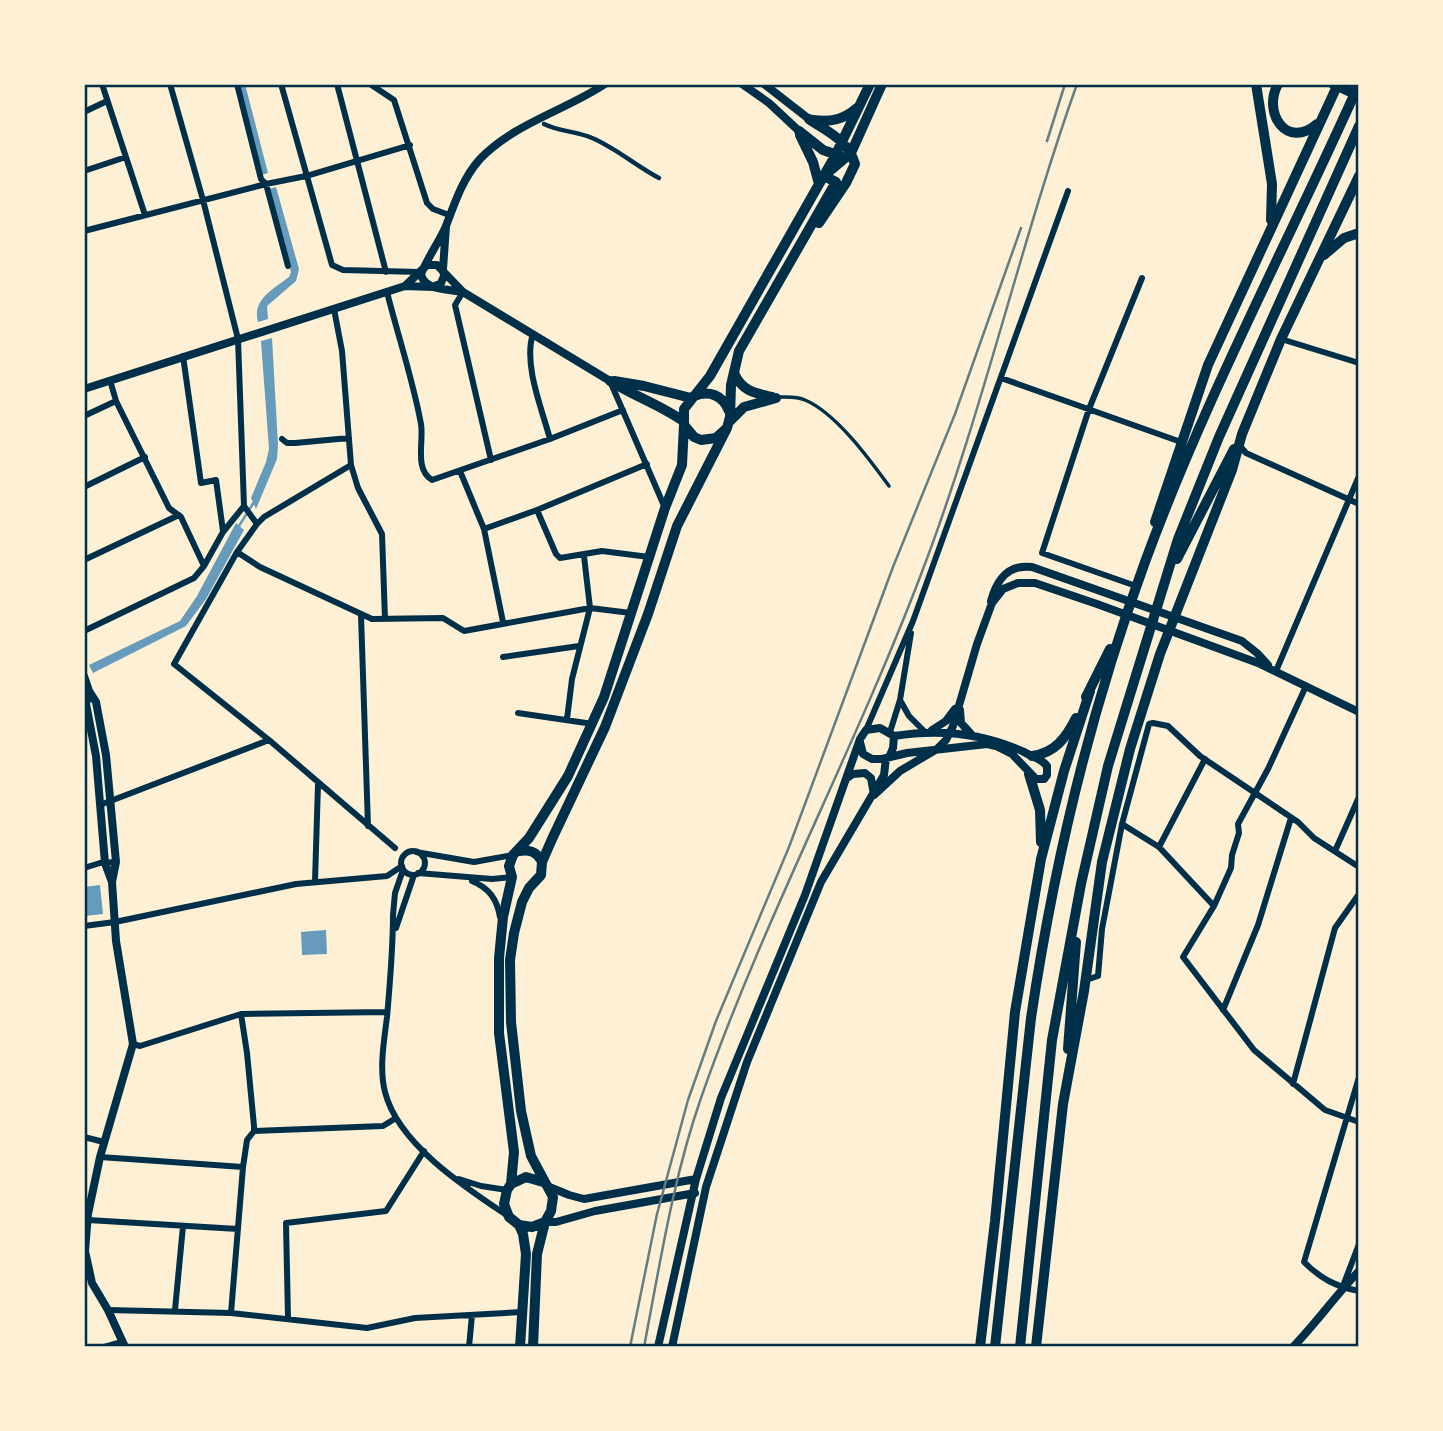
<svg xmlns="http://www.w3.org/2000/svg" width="1443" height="1431" viewBox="0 0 1443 1431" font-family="Rubik,sans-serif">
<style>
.water{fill:#669bbc}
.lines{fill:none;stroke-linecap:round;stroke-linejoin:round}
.stream{stroke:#669bbc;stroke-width:2.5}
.service{stroke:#003049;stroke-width:3.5}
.pedestrian{stroke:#003049;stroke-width:4.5}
.minor{stroke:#003049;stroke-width:6}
.tertiary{stroke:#003049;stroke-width:8}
.primary{stroke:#003049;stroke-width:10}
.trunk{stroke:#003049;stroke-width:10}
.rail{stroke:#657d81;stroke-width:2.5}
.neatline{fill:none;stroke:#003049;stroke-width:2.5}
</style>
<rect width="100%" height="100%" fill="#fdf0d5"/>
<path class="water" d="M238,84h7l23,89 -7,2z
M276,187l23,82 -3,12 -29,25 1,13 -10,3c-6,-22 14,-32 31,-45l2,-5 -22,-83z
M272,338l6,107 -1,14 -21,50 -5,-11 15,-36 3,-13 -8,-108z
M236,523l8,7 -38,69 -20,27 -93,47 -4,-8 91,-44 17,-25z
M100,885l3,29 -19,2v-29z
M326,930l1,24 -25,1 -1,-23z"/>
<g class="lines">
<path class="stream" d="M239,526l15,-24"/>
<path class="service" d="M778,397c10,0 19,-1 27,3 31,13 65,60 84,86"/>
<path class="pedestrian" d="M544,124c16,8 32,7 48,14 24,10 44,28 67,40"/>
<path class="minor" d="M102,84l43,131
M170,84l33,116 35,139 6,167
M237,84l24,95 5,5 22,82
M281,84l51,181 11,5 76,2
M337,84l49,188
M370,84l24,16 33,103 6,6 16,6
M84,112l23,-11
M84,171l42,-14
M84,231l182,-47 40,-8 104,-31
M387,292c11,44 26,88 34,132 3,18 -7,45 11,56l118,-41 73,-29
M463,292l-8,13 36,155
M334,309l8,42 9,114 7,23 24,46 3,85
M533,334c-10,30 9,75 17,105
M1281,339l78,24
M183,356l18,127 15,-3 7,51
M1001,378l180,64
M110,380l6,21 53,107 12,9 23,49
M610,381l55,127
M84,416l32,-15
M282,439l5,4h8l54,-5
M1240,446l6,7 113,51
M460,471l24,58 19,93
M84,487l61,-30
M244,506l13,18 -20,28 -63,112 95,76 126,108
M537,510l19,44 4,4 42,-7 47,6
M257,524l7,-7 87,-52
M484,529l53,-19 110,-46
M237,552l23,15 112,52 71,-1 21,13 126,-23 41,5
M84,560l95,-45
M1136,586l-94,-33 47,-144 53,-131
M361,615l7,211
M84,631l110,-53 10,-12 19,-34 21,-26
M503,657l76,-11
M1276,671l83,-195
M1306,686l-38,83 -30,55 1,9 -7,22 -1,13 -17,38 -31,51 71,93 71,60 34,12
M900,700l9,16 15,15
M518,713l75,11
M567,719l5,-40 18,-71 -6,-52
M866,730l47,-109 155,-430
M890,732l10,-32 11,-67
M100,805l169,-65
M1122,824l37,23 55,59
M1159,847l46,-88
M1335,851l24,-54
M401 863a12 12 0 1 1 24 0a12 12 0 1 1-24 0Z
M416,852l58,10 39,-7
M84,868l16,-5 16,-1
M403,870l-8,23 -2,22c0,34 -3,68 -6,102 -3,24 -8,52 -2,75 13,52 81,96 123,124
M418,873l74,6 20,-2
M315,881l3,-97
M472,881c17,7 25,18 28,36
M84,926l31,-4 181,-38 91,-8 15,-10
M396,928l18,-53
M1086,980l12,-4 4,-47 20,-105 27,-100 4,-1 15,3 32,30 98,66 16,16 45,29
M1223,1010l35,-85 33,-107
M133,1044l7,2 101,-32 146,-2
M1359,1077l-55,185c16,16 32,25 55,29
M1293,1084l42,-156 24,-34
M254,1131l129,-5 13,-8
M84,1137l20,5
M100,1157l143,10
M459,1179l22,7 26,4
M88,1220l150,9
M1343,1286l16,-42
M108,1310l123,3 136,15 48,-10 107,-6
M175,1310l8,-84
M231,1313l12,-146 4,-27 7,-9v-5l-7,-73 -6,-39
M288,1318l-2,-95 100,-12 38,-60
M104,1347l18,-5
M469,1347l3,-32"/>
<path class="tertiary" d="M742,84l27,19 30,28
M764,84l45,35
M446,226l-3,43 1,7 -3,7 -8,4 -28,-1 22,-21h10l26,27 147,89
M463,292c-14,-3 -39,-1 -42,-18 7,-17 18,-32 25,-48 9,-24 17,-48 34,-67 33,-35 86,-49 125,-75
M84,389l321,-103
M991,601c6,-22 17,-37 41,-34l210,74 15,12 11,12
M84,676l5,15 7,11 10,53 10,107 -4,20
M89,691l-3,13 10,52 9,107 7,19 4,59 17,103 -33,113 -12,57 -3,37 7,32 16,27 17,37
M960,710l1,13 10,11
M932,730l14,-9 9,-12
M860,742l3,12 9,5h10l25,-6 80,-9 9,2 16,8 24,25h8l3,-4v-9c-6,-8 -15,-9 -23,-14 -41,-19 -86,-23 -130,-16
M847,778l6,-4 12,-1 6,5 3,17
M874,795l26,-24 37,-22 9,-9 7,-14 24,-82 15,-41 11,-14 15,-6h17l62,21 161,59 101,49
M547,1186l22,9 15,4 112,-20
M545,1222h11l39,-11 100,-18
M658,1347l38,-168 25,-81 84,-203 55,-156 6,-9 14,-2 14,8 -1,12 -3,7
M672,1347l34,-160 41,-125 74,-180 63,-107 2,-17
M1293,1347c24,-25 43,-52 66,-76"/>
<path class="primary" d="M870,84l-35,72 -125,220 -26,33v16l10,12 7,3 15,-2 11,-10 3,-11 1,-32 8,-34 97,-169 -12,-6 27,-23 31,-69
M1333,84l26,12
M809,119c19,13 39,21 46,45l-9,19 -27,40
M813,120c18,2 30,0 44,-12
M799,131l24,19 17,6
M800,135l13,27 6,22
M734,373c8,18 20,20 38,24
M610,381c24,15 50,24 73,40
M614,381l30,5 47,12
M694,396c15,-6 29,-1 35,15
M729,422l15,-15 32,-9
M519,851c11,-2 18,1 23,11
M511,1184l15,-7 17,5
M519,1225l13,2 13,-5
M520,1347l6,-93 -3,-20 -4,-9 -10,-8 -5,-13 3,-14 4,-6 3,-32 -15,-119v-75l4,-41 9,-40 -3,-11 4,-11 16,-17 39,-62 36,-79 61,-189 17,-43 2,-40
M533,1347l4,-93 8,-32 6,-11 2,-14 -22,-41 -10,-45 -10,-89 -1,-62 4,-27 8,-31 7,-14 12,-13 1,-13 10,-23 53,-112 43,-113 29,-88 50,-98"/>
<path class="trunk" d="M1256,84l16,100 -1,36
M1278,84c-16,29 9,66 39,40
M1324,255l20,-17 15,-5
M1155,522l53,-157 130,-281
M1177,559l57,-110
M1086,697l24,-48
M1032,756c23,-3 34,-18 44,-38
M1029,774l11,36 1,32
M1068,1049l8,-107
M980,1347l15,-126 20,-209 26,-153 23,-88 26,-80
M995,1347l36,-329c23,-155 60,-309 114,-456 60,-164 143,-319 214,-478
M1020,1347l32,-307 29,-156 27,-118 70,-227 41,-102 140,-311
M1036,1347l27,-243 21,-113 18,-129 28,-113 30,-95 72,-184 10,-36 39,-95 78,-163"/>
<path class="rail" d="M1047,141l18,-57
M630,1347l27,-133 31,-114 28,-79 73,-174 104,-280 62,-153 66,-186
M644,1347c16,-83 29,-169 57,-249 62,-178 152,-345 219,-521 62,-161 99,-330 157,-493"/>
</g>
<rect width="1443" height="1431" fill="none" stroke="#fdf0d5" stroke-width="172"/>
<rect x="86" y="86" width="1271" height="1259" class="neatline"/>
</svg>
